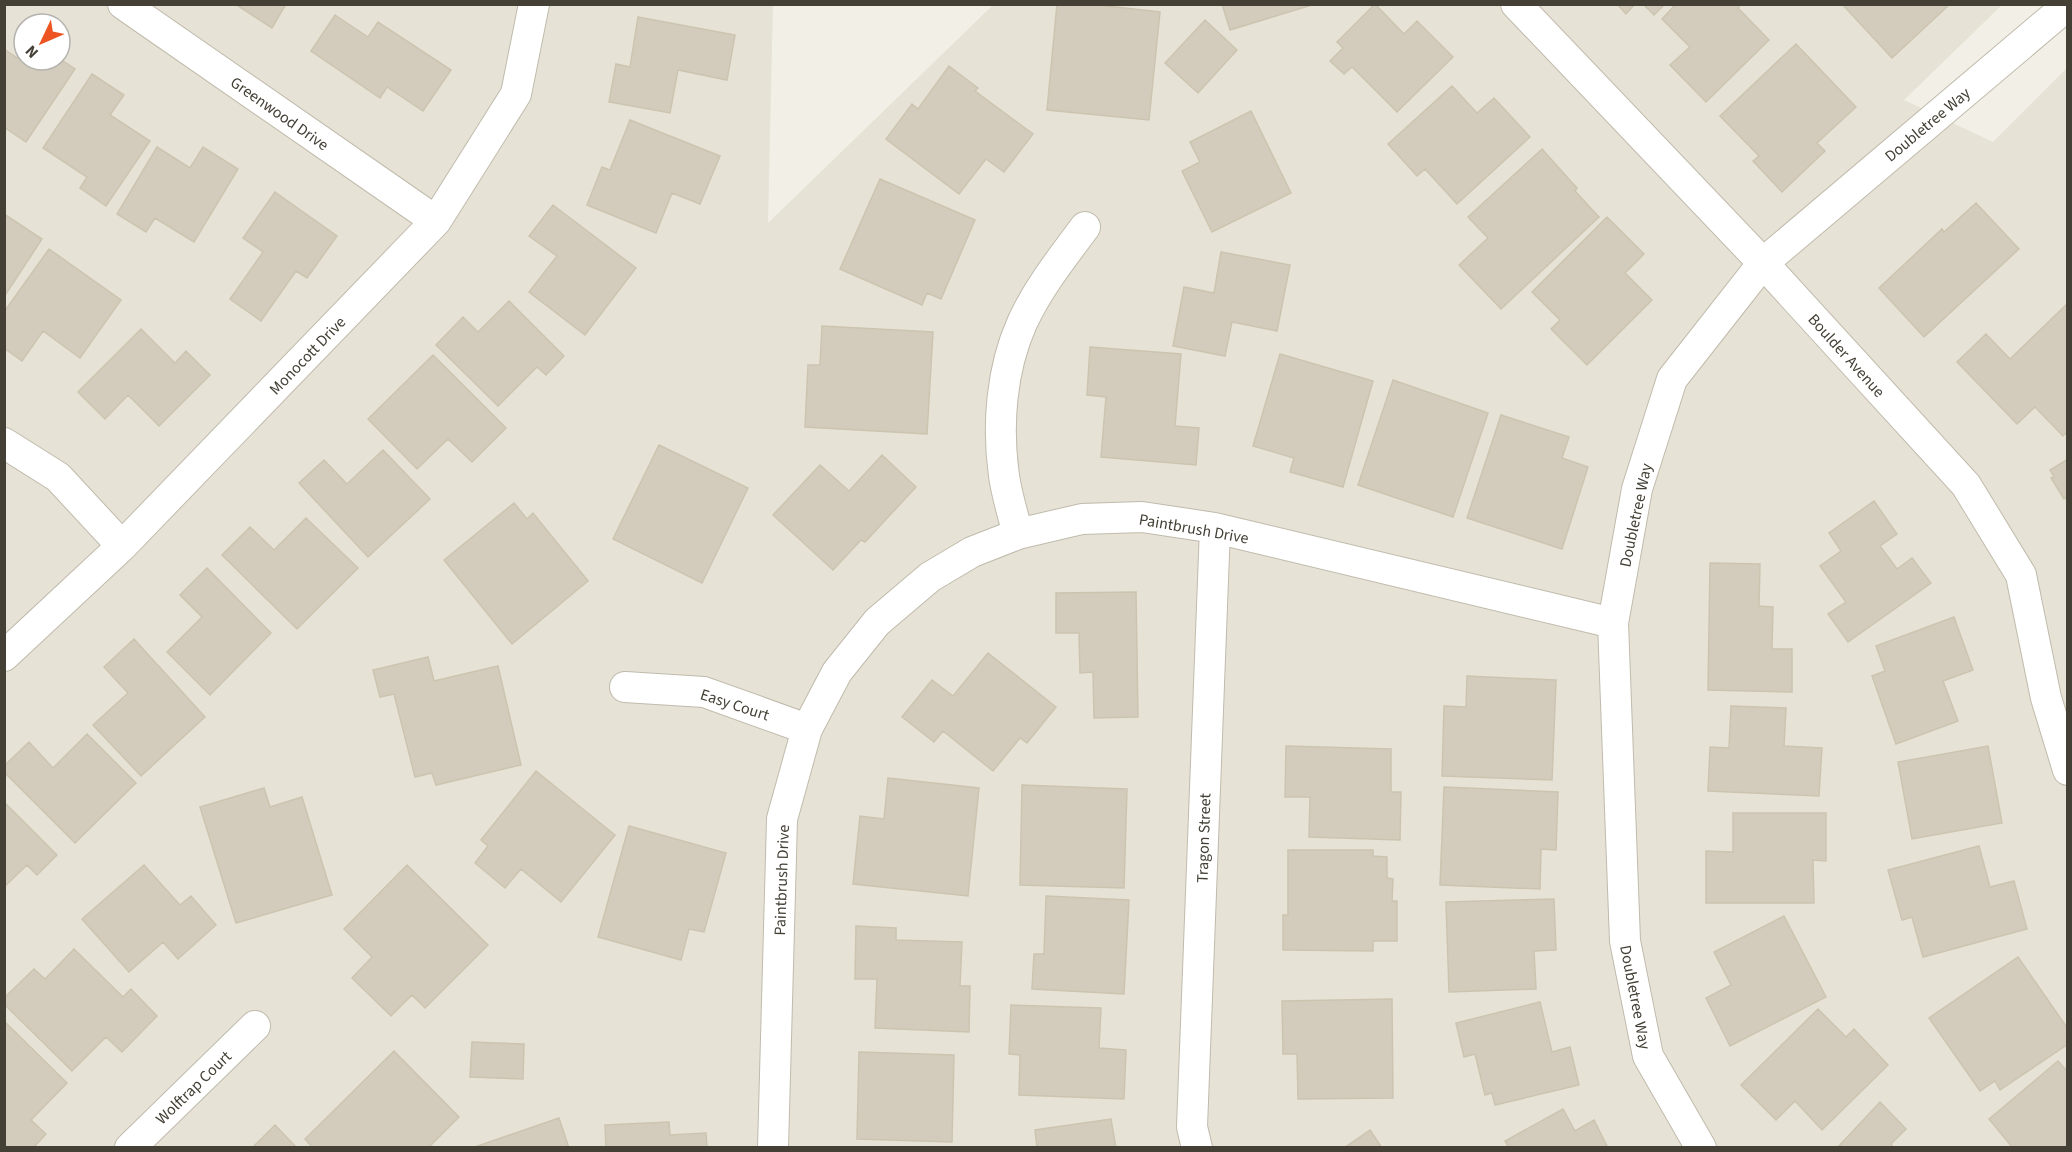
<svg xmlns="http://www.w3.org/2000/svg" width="2072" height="1152" viewBox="0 0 2072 1152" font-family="'Source Sans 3',sans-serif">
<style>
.residential{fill:#e6e2d5;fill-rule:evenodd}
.building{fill:#d3ccbc;stroke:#cdc4b0;stroke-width:1.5}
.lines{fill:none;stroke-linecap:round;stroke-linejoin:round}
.street-casing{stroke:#c0bbac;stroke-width:32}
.street{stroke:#fff;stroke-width:30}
.labels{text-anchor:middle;stroke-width:4.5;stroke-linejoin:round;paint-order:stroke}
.street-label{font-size:16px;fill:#444036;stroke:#fff}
</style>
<rect width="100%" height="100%" fill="#f2efe6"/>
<path class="residential" d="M5,5h768l-5,218 225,-218h1009l-98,95 89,42 74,-74v1079l-2062,1zM24,24h36v36h-36z"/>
<path class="building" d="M235,4h51l-14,24z
M1057,4h32l71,8 -11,108 -102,-10z
M1222,4h93l-85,26z
M1375,4l29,30 13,-13 36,36 -56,55 -45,-45 -8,7 -14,-13 13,-13 -6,-6z
M1617,4h18l-9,10z
M1643,4h22l-11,11z
M1676,4h65l-3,4 31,32 -63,62 -36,-37 20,-18 -28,-28z
M1842,4h108l-58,54z
M335,15l33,22 10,-15 73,48 -28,41 -36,-24 -7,11 -69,-47z
M638,17l97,18 -8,45 -49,-10 -8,43 -61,-11 7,-38 14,3z
M1205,20l32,30 -39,43 -33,-30z
M1796,44l60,63 -39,36 8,8 -43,41 -29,-31 6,-5 -39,-40z
M4,49l27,18 5,-7 24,-1 15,10 -49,73 -22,-15z
M949,66l29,22 -3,3 58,43 -29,38 -18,-13 -27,35 -73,-55 26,-35 6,5z
M92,74l32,21 -14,20 40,26 -44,65 -26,-18 7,-11 -44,-29z
M1452,86l25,27 17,-15 36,39 -73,67 -32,-35 -8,7 -29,-32z
M1251,111l40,82 -79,39 -30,-61 18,-9 -10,-20z
M630,120l90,36 -20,48 -28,-11 -16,40 -69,-28 15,-38 8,3z
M157,147l33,21 13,-21 35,22 -44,73 -39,-24 -9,14 -29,-18z
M1542,149l35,39 -2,3 24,26 -98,92 -42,-44 29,-27 -20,-21z
M880,179l95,41 -34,79 -14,-6 -5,12 -82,-36z
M275,192l62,44 -30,42 -11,-7 -35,50 -31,-22 33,-47 -20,-14z
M1976,203l43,46 -95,88 -45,-49 63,-59 2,3z
M553,205l83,63 -51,67 -56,-43 28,-36 -28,-20z
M4,214l38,25 -38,58z
M1607,217l37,37 -19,19 27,27 -65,65 -36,-36 9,-9 -28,-28z
M49,249l72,51 -41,58 -37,-27 -21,30 -18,-13v-36z
M1221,252l69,13 -13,66 -45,-9 -7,34 -52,-10 11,-59 30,6z
M509,301l55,55 -18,19 -9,-8 -39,39 -62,-61 27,-28 15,15z
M2066,305l2,1v125l-5,5 -28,-29 -18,17 -60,-62 29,-28 24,25z
M822,326l111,6 -6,102 -122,-7 3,-62h12z
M141,329l34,34 11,-12 24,24 -51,51 -31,-31 -23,24 -27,-27z
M1090,347l91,7 -6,72 24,2 -3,37 -95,-8 5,-60 -19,-2z
M1280,354l93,27 -30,106 -53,-15 4,-14 -41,-12z
M433,355l73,73 -34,34 -24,-23 -31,30 -49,-50z
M1393,380l95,33 -35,104 -95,-32z
M1501,415l68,22 -7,21 26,9 -26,82 -95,-31z
M659,445l89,43 -46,95 -89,-44z
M383,450l47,49 -62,58 -69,-74 25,-23 23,24z
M882,455l34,32 -51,55 -4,-2 -28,30 -60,-55 47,-50 29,26z
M2068,459v40l-2,-2 -2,2 -13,-21 3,-1 -4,-7z
M1874,501l23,33 -17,12 17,23 15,-11 19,25 -83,59 -20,-28 18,-12 -26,-36 21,-15 -12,-18z
M514,503l13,16 6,-6 55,68 -76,63 -68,-84z
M306,518l52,50 -61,61 -75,-74 28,-28 24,23z
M1710,563l50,1 -1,42 14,1 -1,42h20v43l-84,-2z
M207,568l64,65 -61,62 -43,-43 35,-35 -22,-22z
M1136,592l2,125 -44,1 -1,-46 -13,1 -1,-40h-23v-40z
M1954,617l19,53 -30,11 15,40 -62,23 -24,-68 13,-5 -9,-25z
M134,639l71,78 -64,59 -48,-51 35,-32 -24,-26z
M988,653l68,54 -29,36 -7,-5 -27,33 -50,-40 -9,11 -32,-25 30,-37 21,16z
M428,657l6,24 64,-15 23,99 -85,20 -4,-12 -17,4 -21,-83 -14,3 -7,-27z
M1467,676l89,4 -4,100 -110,-4 2,-70 22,1z
M1731,706l55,2 -2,38 38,2 -3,48 -111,-5 2,-44 19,1z
M87,734l49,49 -61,60 -71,-71v-6l25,-24 24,26z
M1286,746l105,3v43h10l-1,48 -91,-3 1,-40h-25z
M1988,746l14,77 -90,16 -14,-77z
M536,771l79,64 -54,67 -40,-33 -16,19 -30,-25 13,-17 -7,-6z
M888,778l91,10 -11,108 -115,-12 7,-68 24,3z
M1022,785l105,4 -3,99 -104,-3z
M1444,787l114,5 -2,58 -15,-1 -1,40 -100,-4z
M264,788l6,19 32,-10 30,98 -96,28 -36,-116z
M4,802l53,53 -20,20 -10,-10 -23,22z
M1733,813h93v48l-13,-1 1,43h-108v-52l27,1z
M629,826l97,27 -22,79 -15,-3 -8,31 -83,-23z
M1979,846l11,41 24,-6 13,48 -104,28 -11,-40 -10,3 -14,-50z
M1288,850h85v6l14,1v21l6,1 -1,22h5v40h-24v10l-90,-1v-35h5z
M144,865l36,40 11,-9 25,29 -38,34 -15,-17 -34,30 -47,-53z
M407,865l81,80 -63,63 -13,-13 -21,21 -39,-38 20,-21 -28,-28z
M1046,896l83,4 -5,94 -92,-5 2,-35h10z
M1554,899l2,51 -22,1 2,38 -87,3 -3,-90z
M1784,916l42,81 -96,49 -24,-48 25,-13 -17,-33z
M856,926l40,2v12l66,2 -2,44h10l-1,46 -94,-4 2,-49h-22z
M74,949l49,48 8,-8 26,27 -35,36 -16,-15 -34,34 -68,-67v-6l30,-29 11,10z
M2018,957l50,72v15l-68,46 -5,-9 -15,10 -51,-73z
M1392,999l1,99 -95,1 -1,-45h-14l-1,-53z
M1540,1002l12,50 18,-5 9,38 -84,20 -3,-12 -7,2 -10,-41 -11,3 -8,-34z
M1011,1005l90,3 -2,40 27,2 -2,49 -105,-4 1,-40 -11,-1z
M1818,1009l28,28 8,-8 34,36 -66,65 -27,-29 -19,19 -35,-35z
M4,1021l63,62 -36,37 15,14 -13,14h-29z
M472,1042l52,2 -1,35 -53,-2z
M394,1051l65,66 -31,31h-115l-8,-9z
M859,1052l95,3 -2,87 -95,-3z
M2058,1061l10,11v76h-55l-24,-29z
M1880,1102l26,27 -15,15 3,4h-57z
M1563,1109l12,22 19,-11 14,28h-99l-4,-7z
M559,1118l10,30h-97z
M1111,1119l5,29h-79l-2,-18z
M669,1122l1,13 36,-2 1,15h-101l-1,-23z
M275,1125l22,23h-45z
M1370,1130l12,18h-38z"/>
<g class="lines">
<defs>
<path id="street" d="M123,4l313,217
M1516,4l247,259 203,222 55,90 25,123 22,72
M4,443l54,34 64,69
M1018,534c-5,-19 -11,-38 -14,-58 -7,-50 -3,-106 18,-153 16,-35 40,-65 63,-96
M4,656l118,-110 314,-325 80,-127 18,-90
M625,687l79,5 103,37
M130,1148l125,-122
M773,1148l9,-329 25,-90 30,-57 40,-50 53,-45 42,-25 46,-18 64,-15 60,-2 73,11 398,95
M1197,1148l-5,-21 23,-599
M1701,1148l-53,-92 -23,-115 -12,-318 24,-134 35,-110 91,-116 305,-258"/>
</defs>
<use href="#street" class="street-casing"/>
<use href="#street" class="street"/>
</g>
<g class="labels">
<g class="street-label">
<text transform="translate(280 113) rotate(35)" y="6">Greenwood Drive</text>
<text transform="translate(1927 124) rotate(-40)" y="6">Doubletree Way</text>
<text transform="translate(307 355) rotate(-46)" y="6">Monocott Drive</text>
<text transform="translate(1847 355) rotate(48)" y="6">Boulder Avenue</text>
<text transform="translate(1635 515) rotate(-78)" y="6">Doubletree Way</text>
<text transform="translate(1194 528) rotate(10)" y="6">Paintbrush Drive</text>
<text transform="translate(735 704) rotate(18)" y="6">Easy Court</text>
<text transform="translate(1203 838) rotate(-88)" y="6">Tragon Street</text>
<text transform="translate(781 880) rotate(-88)" y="6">Paintbrush Drive</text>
<text transform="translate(1636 997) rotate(79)" y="6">Doubletree Way</text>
<text transform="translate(193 1087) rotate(-44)" y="6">Wolftrap Court</text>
</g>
</g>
<rect width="2072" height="1152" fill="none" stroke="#444036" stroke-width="12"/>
<g transform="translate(42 42) rotate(226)"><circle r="28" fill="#ffffff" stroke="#b4b3af" stroke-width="1.5"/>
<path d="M0-4.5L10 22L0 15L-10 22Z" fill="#ed5422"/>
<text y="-9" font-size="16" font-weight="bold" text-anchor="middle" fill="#444036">N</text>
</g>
</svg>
